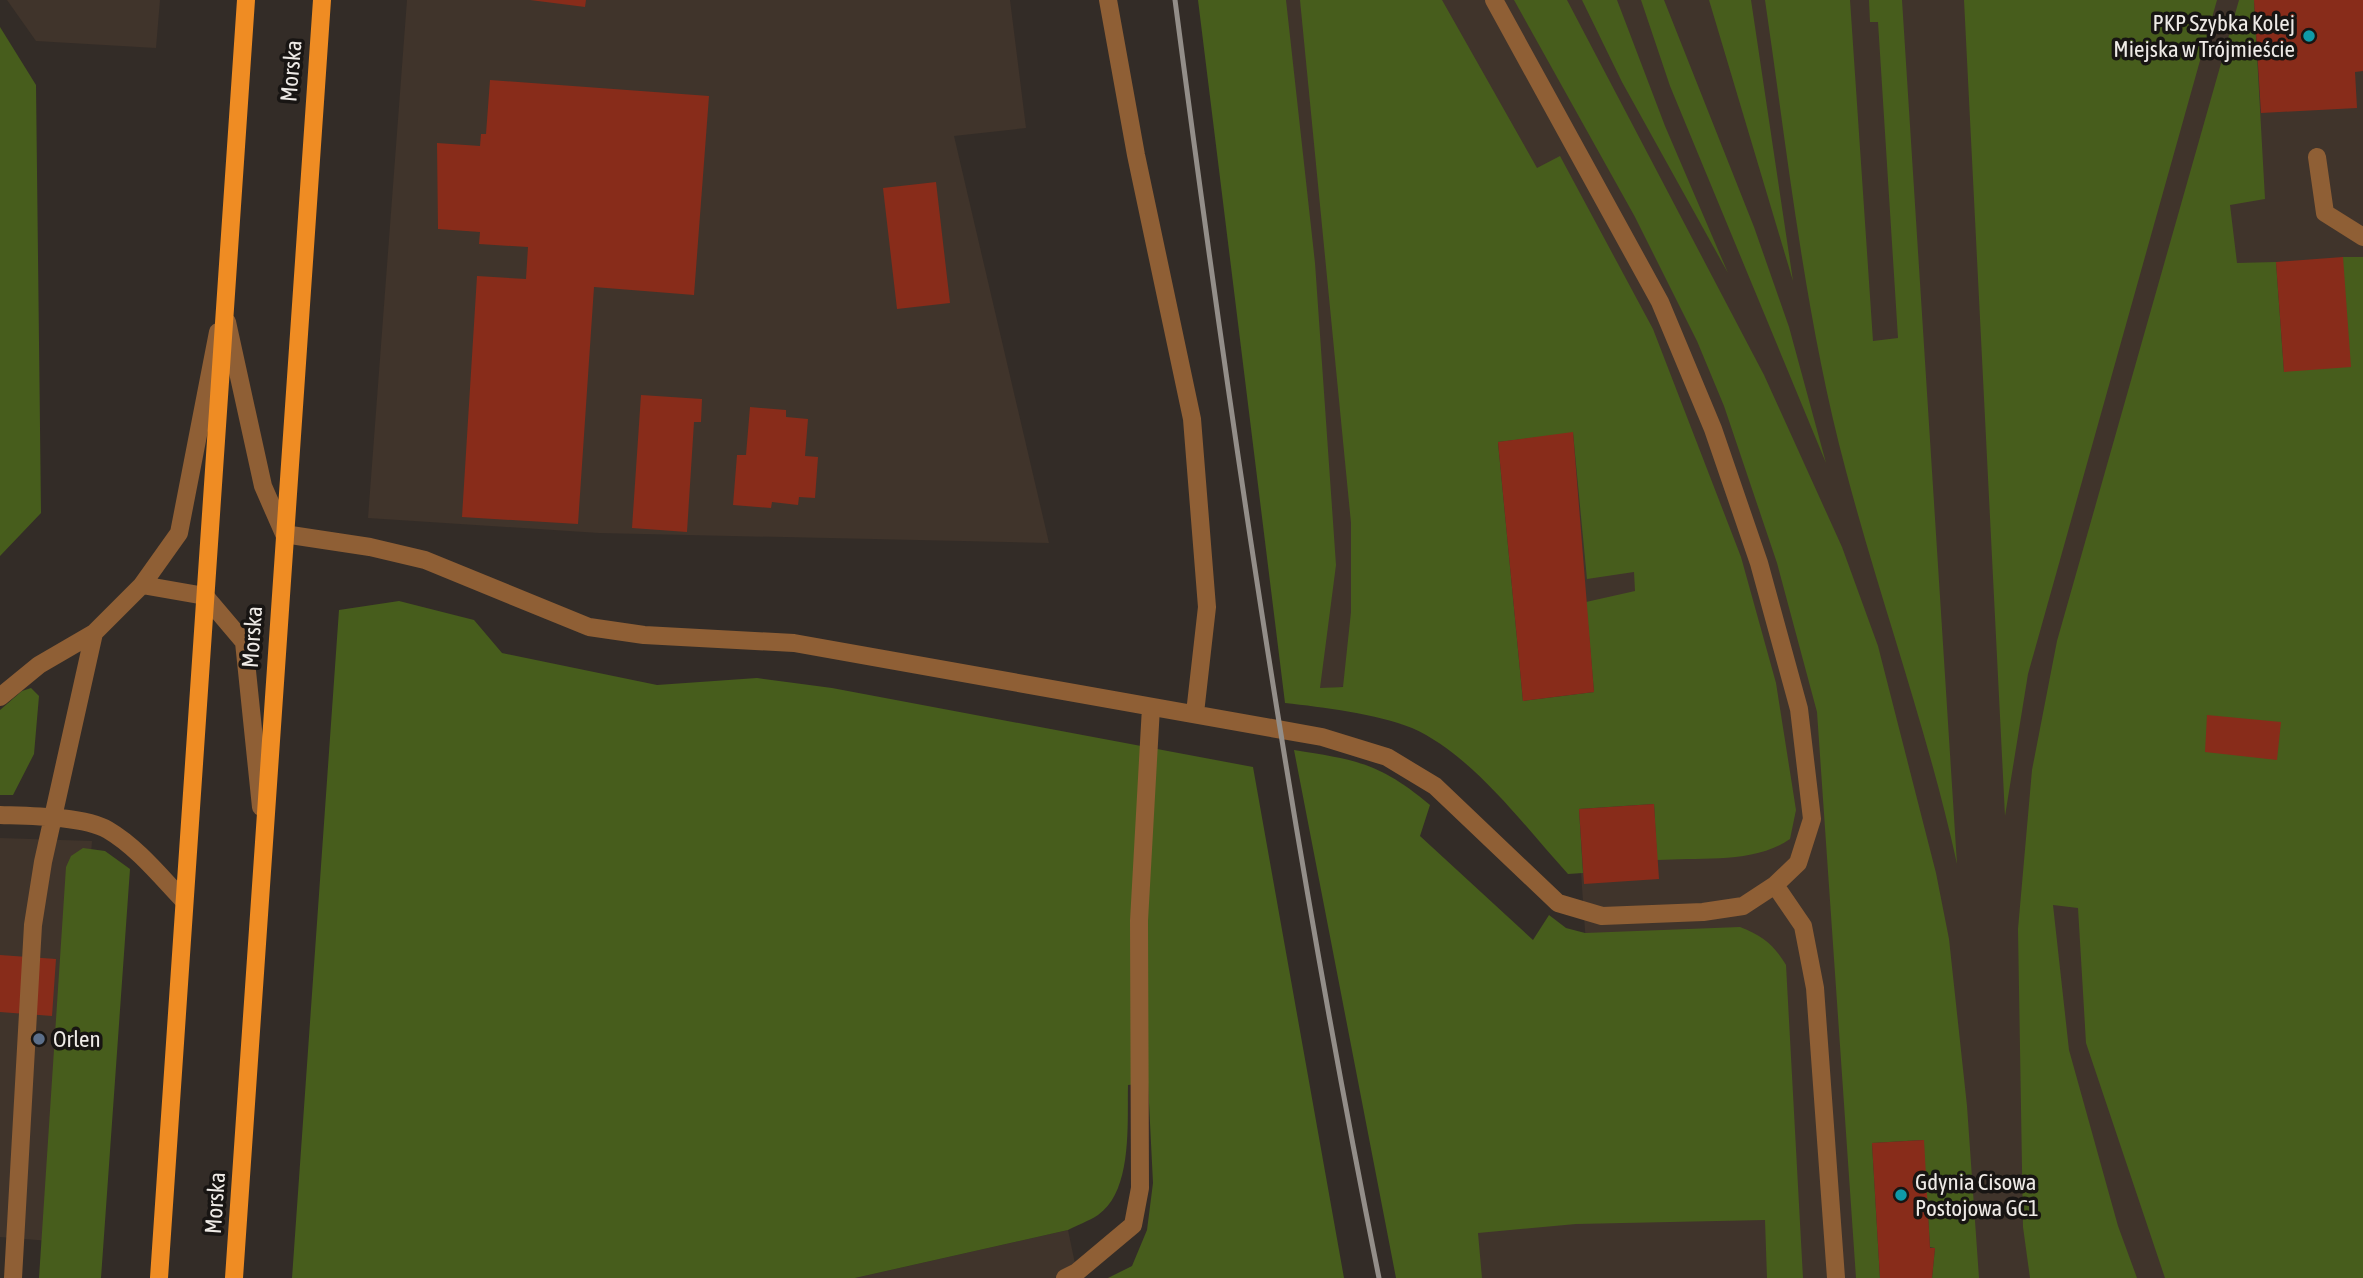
<svg xmlns="http://www.w3.org/2000/svg" width="2363" height="1278" viewBox="0 0 2363 1278" font-family="'Asap Condensed',sans-serif">
<style>
.built{fill:#40342b}
.green{fill:#475d1c;fill-rule:evenodd}
.building{fill:#882c1a}
.lines{fill:none;stroke-linecap:round;stroke-linejoin:round}
.lane{stroke:#8f5f35;stroke-width:18}
.primary{stroke:#ef8c23;stroke-width:18}
.rail{stroke:#938e89;stroke-width:5}
.culture-dot{fill:#0f9aa8;stroke:#181513;stroke-width:2.5}
.service-dot{fill:#5c6f8a;stroke:#181513;stroke-width:2.5}
.labels{text-anchor:middle;stroke-width:7;stroke-linejoin:round;paint-order:stroke}
.poi-label{font-size:23px;fill:#eeeae6;stroke:#181513;text-anchor:start}
.street-label{font-size:23px;fill:#eeeae6;stroke:#181513}
</style>
<rect width="100%" height="100%" fill="#332c27"/>
<path class="built" d="M7,0h153l-4,48 -120,-7z
M407,0h603l16,128 -72,8 95,407 -450,-10 -231,-15z
M1224,0h1139v1278h-932l162,-233 -13,-187 -161,-179 -99,10z
M0,838l92,3 -30,401 -62,-5z
M1068,1230l10,48h-223z"/>
<path class="green" d="M1198,0h88l29,263 21,302 -16,123 23,-1 8,-75v-89l-51,-523h142l95,168 23,-12 93,173 88,228 35,126 20,127 -6,29c-36,25 -91,18 -133,21l-3,-56 -75,5 4,64 -15,1c-44,-48 -95,-119 -156,-146 -35,-14 -90,-21 -127,-25zM1573,433l14,146 47,-7 1,19 -49,11 8,90 -71,9 -25,-259z
M1514,0h53l197,375 78,172 36,99 58,227 13,66 18,167 12,172h-47l3,-30 -5,-1 -7,-107 -51,3 8,135h-24l-39,-566 -40,-149 -53,-157 -27,-65 -62,-124z
M1582,0h35l48,126 63,147 -106,-191z
M1641,0h23l90,227 35,100 37,136 -156,-377z
M1709,0h42l42,281z
M1765,0h85l23,341 25,-3 -20,-316h-8l-1,-22h33l55,864c-29,-133 -76,-261 -111,-393 -41,-153 -58,-314 -81,-471z
M1964,0h253l-189,674 -23,142z
M2239,0h19l-4,1 11,198 -35,6 7,58 39,-1 8,110 59,-115h20v1021h-198l-79,-235 -8,-135 -25,-3 16,145 49,176 19,52h-107l-7,-51 -5,-298 14,-159 25,-129z
M0,27l36,58 5,428 -41,43z
M399,601l75,19 28,33 155,32 100,-7 75,10 421,79 91,511h-236l24,-12 15,-36 6,-47 -5,-100 -20,2c-1,37 5,106 -30,130 -9,6 -21,10 -30,15l-213,48h-563l47,-668z
M31,688l8,8 -5,58 -21,41h-13v-85l22,-19z
M1294,750c63,10 86,13 136,55l-10,31 113,104 16,-25 17,13 19,5 155,-6c23,9 34,18 46,38l17,313h-36l-2,-58 -189,4 -98,9 4,45h-86z
M83,848l22,3 25,18 -29,409h-62l27,-411 5,-11z"/>
<path class="building" d="M530,0h56l-1,7z
M2254,0h109v71l-8,1 2,36 -96,5z
M490,80l219,16 -15,199 -100,-8 -16,237 -116,-7 15,-241 49,3 2,-32 -49,-3 1,-12 -42,-3 -1,-86 43,3 1,-12h5z
M936,182l14,121 -53,6 -14,-121z
M2343,257l8,110 -67,5 -8,-110z
M641,395l61,4 -1,23h-7l-7,110 -55,-4z
M750,407l36,3v7l22,2 -3,37 13,1 -3,41 -16,-1 -1,8 -26,-3 -1,6 -38,-3 4,-50h9z
M1573,432l21,260 -71,9 -25,-259z
M2207,715l74,7 -4,38 -72,-8z
M1654,804l5,75 -75,5 -5,-75z
M0,955l56,4 -4,57 -52,-4z
M1924,1140l6,108h5l-3,30h-52l-8,-135z"/>
<g class="lines">
<path class="lane" d="M1108,0l28,155 56,264 15,188 -12,106
M2317,157l8,56 38,24
M227,322l36,164 21,48 86,13 55,13 164,67 55,8 150,8 528,94 65,20 48,29 123,117 44,13 101,-4 40,-6 32,-21 23,-22 14,-44 -13,-110 -40,-146 -46,-134 -53,-127 -166,-302
M142,585l63,11 39,46 17,165
M0,697l39,-32 55,-32 48,-48 37,-52 39,-201
M0,815c28,1 84,1 108,15 29,17 53,47 76,71
M1775,885l28,41 12,62 21,290
M13,1278l20,-353 10,-63 51,-229
M1065,1278l12,-6 56,-47 7,-37 -1,-267 12,-214"/>
<path class="primary" d="M159,1278l87,-1278
M234,1278l88,-1278"/>
<path class="rail" d="M1175,0c56,428 119,855 204,1278"/>
</g>
<g class="culture-dot">
<circle cx="2309" cy="36" r="7"/>
<circle cx="1901" cy="1195" r="7"/>
</g>
<circle class="service-dot" cx="39" cy="1039" r="7"/>
<g class="labels">
<g class="poi-label">
<text x="2295" y="31" text-anchor="end">PKP Szybka Kolej<tspan x="2295" dy="26">Miejska w Trójmieście</tspan></text>
<text x="53" y="1047">Orlen</text>
<text x="1915" y="1190">Gdynia Cisowa<tspan x="1915" dy="26">Postojowa GC1</tspan></text>
</g>
<g class="street-label">
<text transform="translate(291 71) rotate(-85)" y="8">Morska</text>
<text transform="translate(252 637) rotate(-86)" y="8">Morska</text>
<text transform="translate(215 1203) rotate(-86)" y="8">Morska</text>
</g>
</g>
</svg>
